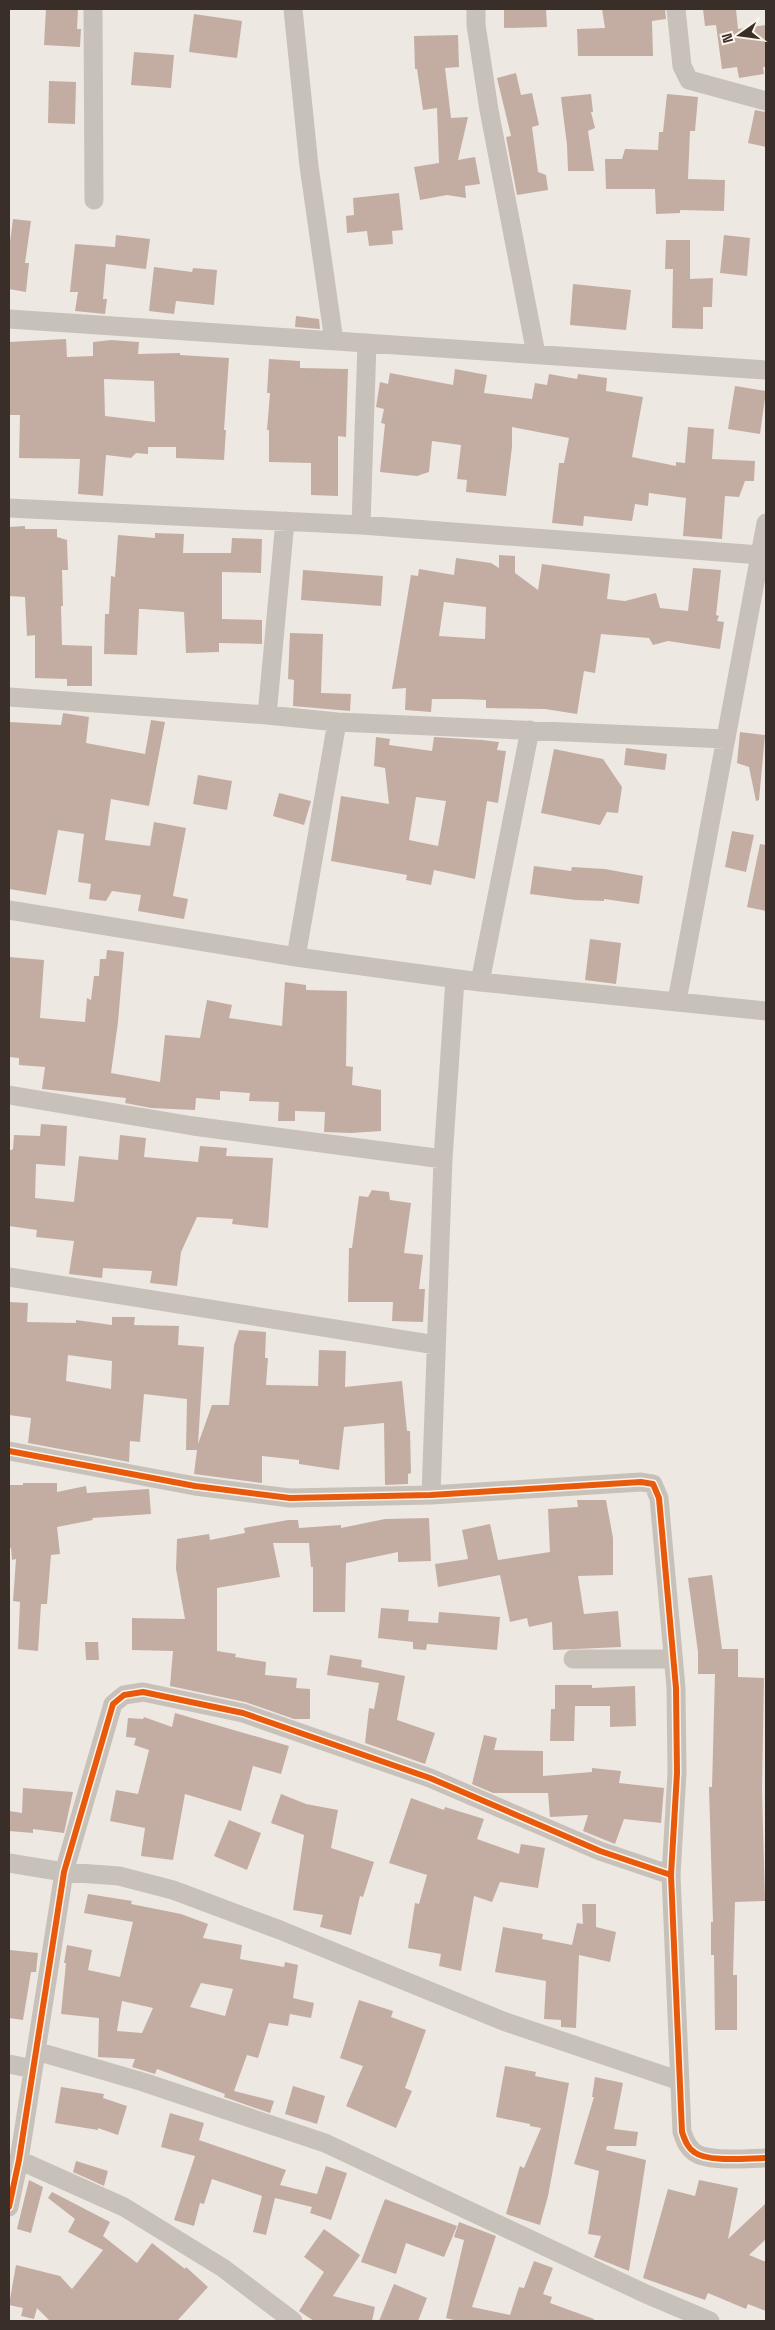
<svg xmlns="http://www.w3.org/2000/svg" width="775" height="2330" viewBox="0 0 775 2330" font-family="'Space Grotesk',sans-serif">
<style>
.building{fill:#c3ada2;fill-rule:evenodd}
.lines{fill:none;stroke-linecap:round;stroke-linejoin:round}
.street{stroke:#c8c1ba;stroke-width:19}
.cycleway-casing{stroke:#fbf3e9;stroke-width:9}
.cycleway{stroke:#e8590c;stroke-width:6}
</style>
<rect width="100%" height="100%" fill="#eee8e2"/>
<path class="building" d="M46,9h32l-1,20h4l-1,18 -36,-2z
M504,9h42l1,18 -43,1z
M602,9h63l1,10 -14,2 1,35h-75l-1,-27 28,-1z
M703,9h33l2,20 28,-4v42h-3l1,7 -25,4 -2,-11 -15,2 -6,-44 -11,1z
M194,14l48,7 -5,37 -48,-6z
M458,35l1,32 -14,1 6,50 17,-1 -10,43 17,-3 5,27 -15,2 1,12 -19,-3 -27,5 -6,-33 25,-4 -2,-55 -14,2 -6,-41h-2l-1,-33z
M134,52l40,3 -3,33 -40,-3z
M516,73l5,22 11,-2 7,32 -7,2 6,45 8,3 2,15 -31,5 -11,-58 5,-1 -14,-58z
M49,81l27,1 -1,42 -27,-1z
M591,94l2,18h-2l4,16 -7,3 6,40h-26l-1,-26 -6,-48z
M667,94l31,3 -3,34h-5l-2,48 37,1 -1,31 -44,-1v3l-24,1 -1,-25h-49l-1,-30h17l3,-10 33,1 1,-18h4z
M755,110l11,2v35l-18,-4z
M399,193l4,37 -11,1 1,13 -24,2 -2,-15 -20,2 -1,-17 8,-1 -1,-17z
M13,219l18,2 -6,42h4l-3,29 -17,-3v-39z
M116,235l34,4 -4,30 -40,-5 -3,35h4l-2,15 -30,-3 3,-19h-8l5,-48 40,3z
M724,235l26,3 -3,38 -27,-3z
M666,240h24v39l23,-1 -1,29h-9v22l-31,-1 1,-59h-8z
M154,267l38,5 1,-4 24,2 -3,35 -38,-4 -2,13 -25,-3z
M573,284l58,6 -5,40 -56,-5z
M296,316l23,3 1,10 -25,-2z
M66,339l1,18 26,-1v-14l18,-2 28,2 -1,12 42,-1v2l49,3 -5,72h2l-2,30 -48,-2v-11h-28v7l-12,-1 -5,5 -25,-3 -3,41 -25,-2 2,-35 -61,-1 1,-43h-11v-73zM104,379l50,2 1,41 -50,-6z
M269,359l31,2v7l48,1 -2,68 -8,-1v60l-27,-1v-32l-42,-1v-32h-2l3,-37h-3z
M455,369l32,6 -3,18 48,6 3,-16 12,2 2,-11 28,5 1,-5 29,4 -1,13 37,6 -11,60 44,9v-4l9,1 3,-36 26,2 -2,30 43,2 -1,20h-9l-6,16 -14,-1 -3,43 -39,-3 3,-38 -37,-5 -1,13 -13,-2 -3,17 -48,-5 -1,10 -31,-3 7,-60h5l5,-25 -57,-11v20l-6,49 -40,-4 1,-12 -10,-1 4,-34 -29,-4 -3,31 -12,4 -37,-4 5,-48 -4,-1 3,-14 -8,-2 4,-25 8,2 2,-11 63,12z
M735,386l31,5 -6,43 -32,-5z
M25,526v3h32v8l10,3 1,30h-6l1,36h-2l1,39 30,1v40h-25v-7l-32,-1v-43l-8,1 -2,-39 -16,-1v-69z
M155,533l29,1 -1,19h48l1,-15 30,1 -1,34 -39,-1v47l40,1v24l-43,-1v9l-33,1 -2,-41 -42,-3h-3l-2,46 -33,-1 1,-40h4l2,-38 4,1 3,-42 37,3z
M499,555l16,1v17l23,17 4,-26 68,10 -3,25 18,2 31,-8 4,15 28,3 5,-43 28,2 -5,45 3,1 -2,5 7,1 -4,27 -52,-8 -15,4 -4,-7 -48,-4 -6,39 -11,-2 -7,43 -32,-5 -59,-1v-8l-24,-1h-30l-1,13 -26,-2 1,-22 -14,1 19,-114 7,1 1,-7 35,6 2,-17 35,5 8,5zM444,602l42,5 -1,32 -46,-3z
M303,570l80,6 -2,30 -80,-6z
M290,633l33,1 -2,59 30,1 -1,17 -57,-5 1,-26 -6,-1z
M63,713l26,4 -3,26 59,11 6,-34 14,2 -16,84 -38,-7 -6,41 45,6 4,-24 32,6 -13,68 15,3 -4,20 -46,-8 3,-16 -29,-4 -6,10 -17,-2 2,-15 -13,-2 6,-48 -26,-4 -12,65 -37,-6 1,-167 51,3z
M740,732l25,3 -6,65 -3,1 -7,-34 -12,-4z
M376,737l14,2 -1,6 43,6 2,-14 48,3 17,2 -2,8 9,1 -8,52 -11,-2 -12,78 -41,-9 -3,15 -25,-5 1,-5 -76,-14 10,-65 48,8 -4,-36 -11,-2zM416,797l30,4 -8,45 -29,-6z
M626,748l41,6 -2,16 -41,-5z
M554,749l49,10 19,28 -4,26 -11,-1 -7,13 -59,-12z
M198,775l34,6 -5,29 -34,-6z
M279,793l32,8 -7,24 -31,-9z
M732,831l22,4 -8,37 -21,-5z
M760,844l6,1v66l-19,-4z
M534,866l37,5 1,-4 33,2 38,7 -4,28 -35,-5v2l-28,-1 -46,-6z
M590,939l31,4 -5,41 -31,-4z
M107,950l17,2 -6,70 -7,51 49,9 5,-47 35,3 7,-38 25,5 -3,13 53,8 3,-44 21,3v5l41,1 -1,75 7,1 -1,18 29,5v41l-30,2 -27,-1 1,-20 -30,-1v10h-17l1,-19 -30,-1 1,-8 -30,-2v9l-24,-2 -1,12 -44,-2 -26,-5 1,-5 -84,-9 3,-22 -26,-2v-7l-10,-1v-100l35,3 -4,58 45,4 2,-24 4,2 3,-24h5l1,-17h6z
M41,1124l26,2 -2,40 -29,-2 -1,34 39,4 5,-46 39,4 2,-25 26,3 -2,19 54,5 2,-16 27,2 -1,8 47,2 -5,70 -36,-4 1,-5 -36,-2 -16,35 -4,34 -27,-3 2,-12 -49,-3 -1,10 -33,-4 5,-33 -38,-4 1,-7 -28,-4v-75l4,-2 1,-14 26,1z
M372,1190l17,2 1,8 21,3 -7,50 19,2 -4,34h6l-2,33 -31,-1 1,-19h-45l1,-54h3l7,-52 9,1z
M9,1302l19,1 -1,19 49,1v-3l36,5v-8h23l-1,8 45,1 -1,19 26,2 -6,97 14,-39h17l5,-60 5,-15 27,2 -1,26h3l-2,27 52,1 1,-36 27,1 -1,36 57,-6 5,50h3l1,42 -3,1v10l-23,1 -1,-62 -40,4 -5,43 -40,-6v-4l-37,-4v27l-68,-9 3,-24h-11l1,-51 -43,-5 -4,48 -10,-1 -1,21 -101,-19 3,-25 -22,-3zM68,1355l44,6 -1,28 -45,-8z
M23,1483h34v9l29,-6 1,7 62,-4 2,25 -59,4 1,2 -36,7 3,27 -9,1 -4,49h-6l-3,47 -20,-2 2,-47 -7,-1 3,-42 -4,1 -1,-12h-2v-63h14z
M577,1500h29l7,38v37l-35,1 6,38 34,-3 3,36 -68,3 -1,-28 -23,5 -2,-9 -17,4 -10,-47 -62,12 -3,-23 33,-5 -6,-29 28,-6 8,36 52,-8 -2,-43 30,-2z
M429,1518l2,43 -33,1v-10l-52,11 -1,49h-32v-45h-2l-2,-24h-36l7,34 -63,11v63l19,3 -1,3 31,5 -1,13 32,3 -1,10 14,1v30h-16l-49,-17 -75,-16 3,-35 -41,-1v-32l53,1 -9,-50 1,-30 32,-5 1,6 35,-7 -1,-5 44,-8h10l1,8 42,-3v3l44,-9z
M712,1575l10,74h16v28l26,1 -2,111 3,112 -30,1 -2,73h4v55h-22l-1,-75h-3v-33h2l-4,-135h3l3,-113h-17v-22l-10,-74z
M381,1608l28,2 -1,11 30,2 1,-11 61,5 -3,33 -70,-6 -1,6 -13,-1v-7l-35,-4z
M85,1642h13l1,18h-13z
M330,1655l32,5 -1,7 44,9 -8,44 38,13 -10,31 -60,-21 4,-35 5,1 5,-26 -52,-8z
M555,1685h37v3l43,-2 1,40 -26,1v-21h-35l-1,35h-24l1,-32h4z
M175,1713l114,33 -8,28 -28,-8 -12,45 -56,-17 -12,66 -32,-4 4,-28 -35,-7 6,-31 22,4 11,-44 -15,-5 2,-7 -10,-1 2,-19 15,1 1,-2 28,10z
M484,1735l13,3 -3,12 49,1v25l49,-4v-4l29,3 -2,12 45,5 -3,35 -37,-4 -9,25 -32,-13 5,-16 -38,2 -2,-24h-55l-21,-9z
M23,1788l50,4 -9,41 -31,-4v4l-24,-2v-20l13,2z
M281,1794l25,10 32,6 -7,38 43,14 -11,35 -3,-1 -9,39 -31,-8 3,-12 -30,-5 11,-75 -33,-12z
M411,1798l33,12 1,-3 39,12 -7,20 42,15 2,-10 24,4 -7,40 -38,-6 -8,20 -18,-6 -13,75 -22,-5 2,-12 -33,-6 7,-45 4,1 8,-29 -38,-12z
M229,1820l32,13 -14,37 -33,-14z
M88,1894l44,7 -1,3 50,10 27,10 -5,14 39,7 -2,14 44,8 1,-5 13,3 -5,33 21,5 -3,15 -21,-4 -2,12 -19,-3 -11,35 -11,-3 -13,36 40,10 -4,12 -46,-16 1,-3 -68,-25 -2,5 -23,-7 3,-8 -37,-2 1,-39 -38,-4 5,-51h-2l3,-18 25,5 -4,20 32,7 13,-55 -49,-9zM201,1983l32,6 -8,27 -35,-9zM122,2001l31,7 -11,25 -25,-2z
M582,1904h14v23l20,5 -6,30 -31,-7 -3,73 -15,-1v-7l-17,-1 2,-38 -51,-9 8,-45 40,7 -1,5 30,6 5,-22 6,1z
M10,1950l28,3 -2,19h-5l-8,48 -14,-2z
M359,2000l34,11 -2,6 35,13 -21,58 7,3 -16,37 -50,-22 17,-40 -23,-8z
M505,2066l31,6 -1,4 34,7 -21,113 -8,29 -34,-11 14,-48 4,2 17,-40 -11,-2v-2l-34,-7z
M595,2077l28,6 -9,46 24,3 -2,14h-29l-1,4 40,10 -17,111 -35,-14 7,-21 -13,-2 11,-63 -25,-7 20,-67h-2z
M293,2086l32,10 -8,28 -32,-10z
M61,2087l43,7 -1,4 24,8 -9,29 -20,-7v2l-43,-7z
M170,2113l34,10 -5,17 87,30 -6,15 37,9 9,-28 21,7 -16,47 -21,-7 2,-6 -37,-9 -9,37 -13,-3 9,-36 -50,-17 -8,25 -4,-1 -6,23 -20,-6 21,-64 -34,-9z
M76,2161l32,10 -4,15 -31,-14z
M29,2180l14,7 -12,46 -14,-4z
M699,2180l39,8 -10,51 38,-36v36l-17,16 17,7v49l-18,-7 -2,5 -38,-16 -3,7 -62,-22 25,-89 27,7z
M52,2192l58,30 -7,14 34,27 15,-20 33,26 1,-2 22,20 -31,34h-127l-13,-13 -3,11 -13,-3 2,-8 -14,-3 7,-40 44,11 12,13 31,-39 -35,-18 7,-13 -27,-21z
M385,2199l72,27 -13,31 -38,-14 -10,31 -35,-12z
M459,2222l37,14 -24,71 38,8 9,-28 5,1 10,-27 19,7 -10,26 9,3 -2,6 44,16v2h-136l-12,-3 18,-78 -10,-3z
M324,2229l36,26 -27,41 42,11 -3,14h-58l-15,-10 25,-39 -20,-15z
M394,2284l33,14 -9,23h-39z"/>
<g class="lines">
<path class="street" d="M93,9l1,191
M293,9l16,157 25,175
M476,9v16l13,85 47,244
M676,9l6,57 7,14 77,21
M9,319l757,51
M9,508l352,17 399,30
M361,525l6,-182
M9,697l258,18 70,7 389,17
M267,715l18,-194
M9,910l287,47 184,25 286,29
M296,957l41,-235
M480,982l50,-252
M677,1001l89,-478
M9,1095l184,31 250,33
M9,1277l427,68
M9,1451l186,35 95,12 141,-3 210,-13 12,2 6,14 17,190 1,85 -6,102 11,257c3,8 5,15 12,20 14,11 55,6 72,6
M431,1495l12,-336 12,-180
M573,1659h100
M9,1863l55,9 55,4 54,14 107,40 223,91 177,60
M36,2051l107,31 182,61 321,151 64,27
M9,2064l24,5
M19,2160l105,47 99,61 70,53
M9,2207l10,-47 45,-288 49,-168 11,-9 19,-3 100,21 187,65 170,73 71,24"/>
<defs>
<path id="cycleway" d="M9,1451l186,35 95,12 141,-3 210,-13 12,2 6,14 17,190 1,85 -6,102 11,257c3,8 5,15 12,20 14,11 55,6 72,6
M9,2207l10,-47 45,-288 49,-168 11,-9 19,-3 100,21 187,65 170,73 71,24"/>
</defs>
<use href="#cycleway" class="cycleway-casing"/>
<use href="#cycleway" class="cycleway"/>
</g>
<rect width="775" height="2330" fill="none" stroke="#392e28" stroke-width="20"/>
<g transform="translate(740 35) rotate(256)" stroke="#fbf3e9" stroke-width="4" paint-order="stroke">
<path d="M0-4L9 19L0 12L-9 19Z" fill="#392e28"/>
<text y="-8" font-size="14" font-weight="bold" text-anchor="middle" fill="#392e28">N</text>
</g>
</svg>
